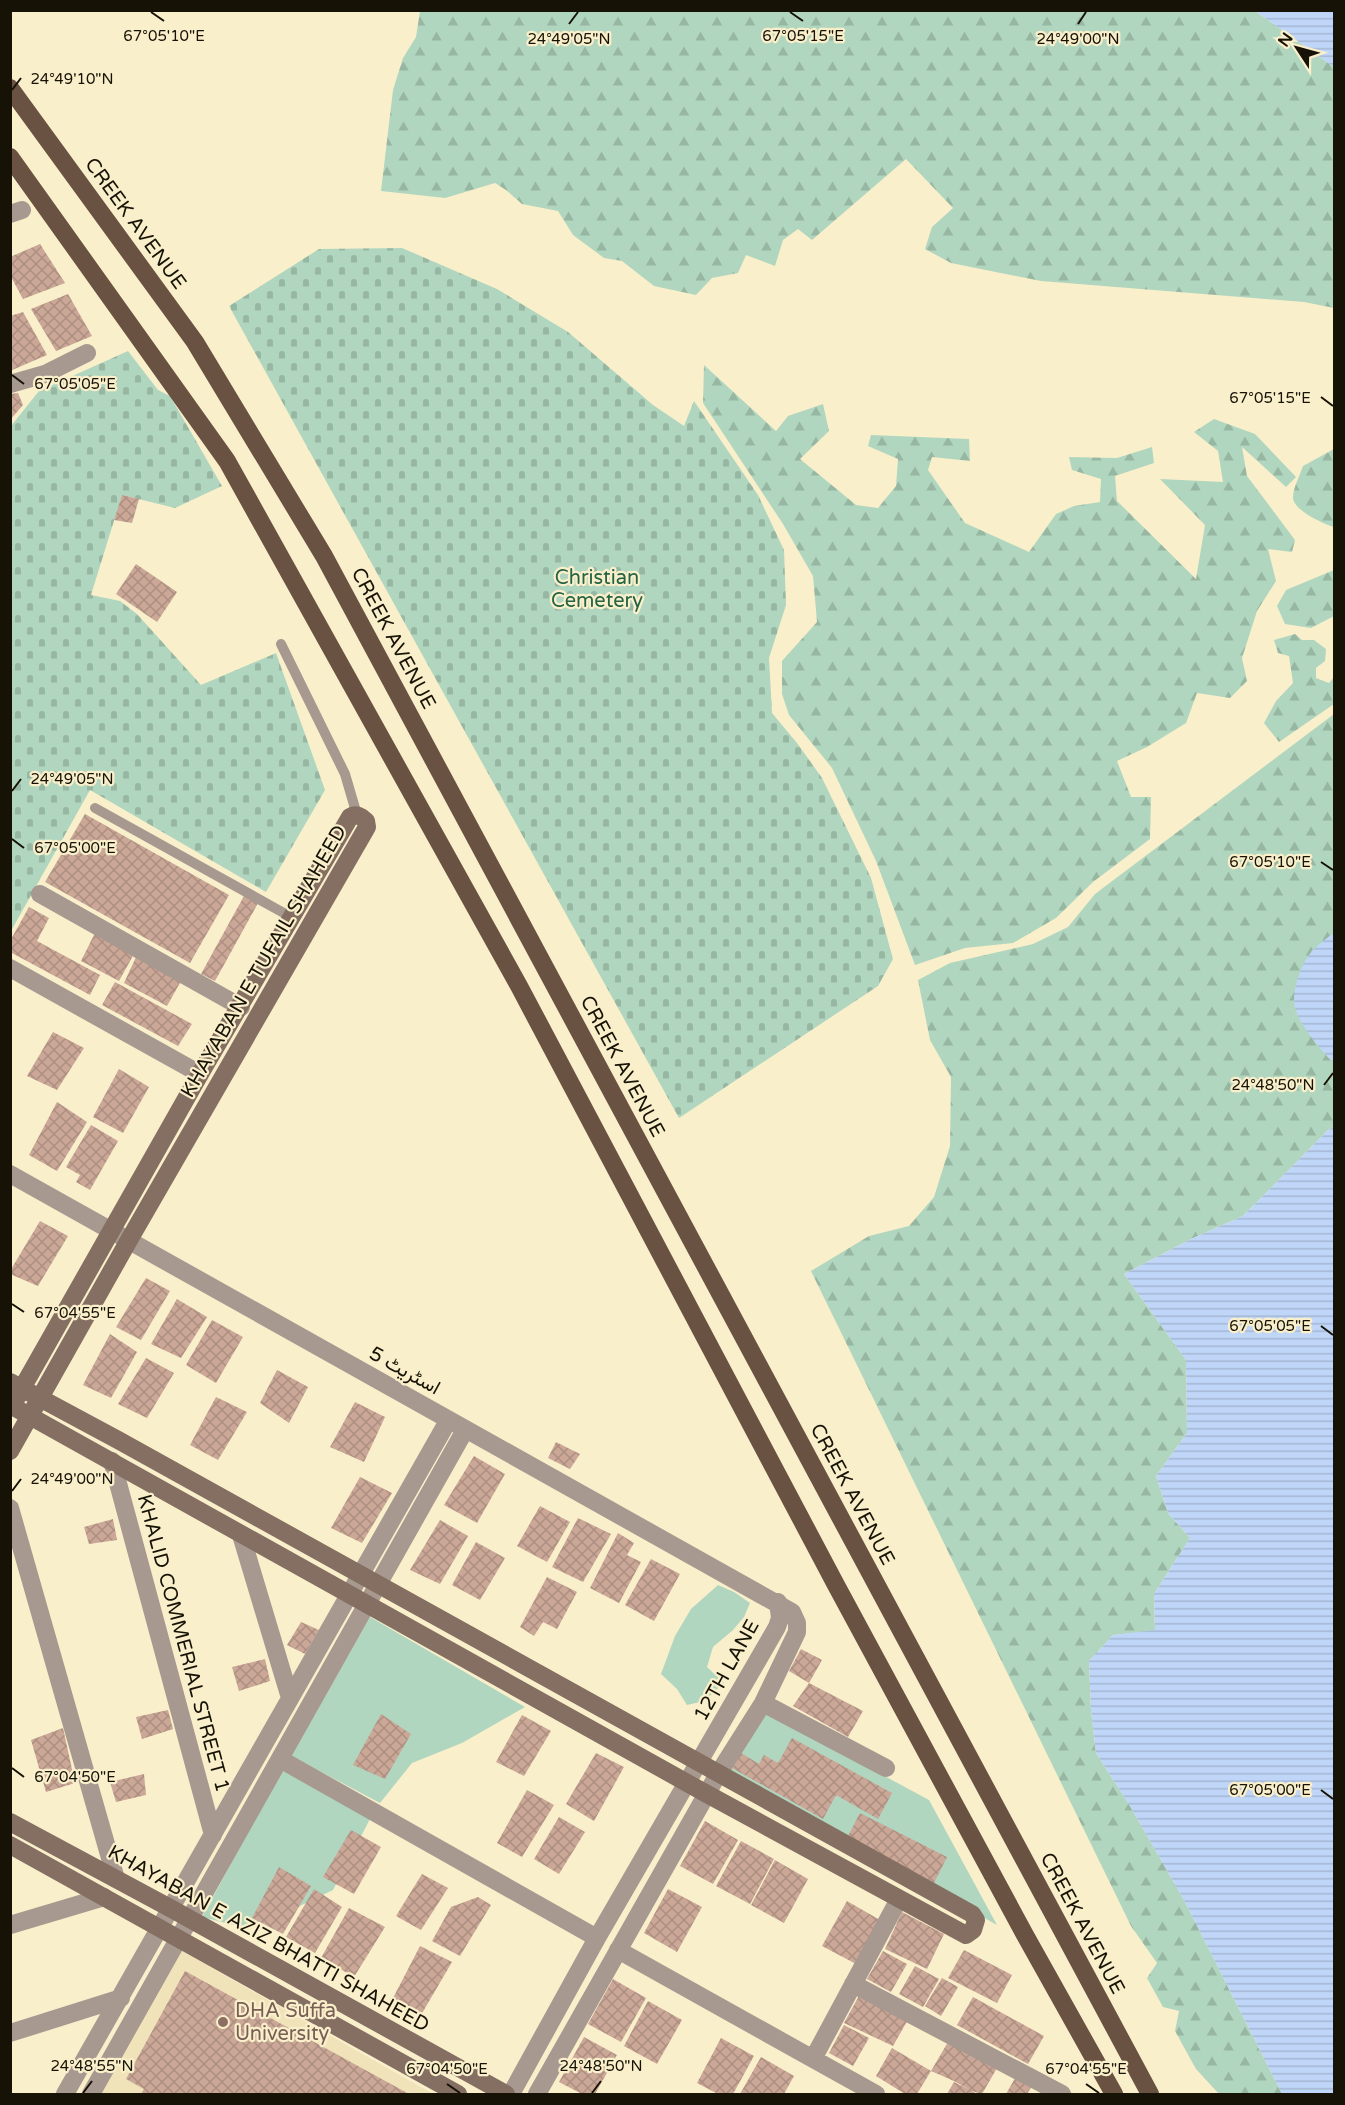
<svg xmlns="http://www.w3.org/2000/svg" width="1345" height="2105" viewBox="0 0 1345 2105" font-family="'Varela Round',Vazirmatn,sans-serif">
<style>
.built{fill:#f1e3b9}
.grass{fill:#b0d6bf}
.forest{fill:url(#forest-firs)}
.cemetery{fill:url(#cemetery-stones)}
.water{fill:url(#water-rules)}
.building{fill:url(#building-cross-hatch)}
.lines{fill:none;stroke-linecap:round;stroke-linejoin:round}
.lane{stroke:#a79890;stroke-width:10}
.street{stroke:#a79890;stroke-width:18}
.secondary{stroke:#846f62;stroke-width:18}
.primary{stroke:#6a5243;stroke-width:18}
.ticks{fill:none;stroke:#161206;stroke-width:2}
.education-dot{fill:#8d6e63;stroke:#faefcb;stroke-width:2}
.labels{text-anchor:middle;stroke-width:4.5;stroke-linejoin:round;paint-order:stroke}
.street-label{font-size:20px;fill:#161206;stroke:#faefcb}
.park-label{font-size:20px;fill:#246344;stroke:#faefcb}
.education-label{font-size:20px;fill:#785e54;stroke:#faefcb;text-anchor:start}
.ticks-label{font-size:15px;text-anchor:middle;fill:#161206;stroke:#faefcb;stroke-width:4.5;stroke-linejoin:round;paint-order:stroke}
</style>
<defs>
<pattern id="forest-firs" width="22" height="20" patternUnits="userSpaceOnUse" patternTransform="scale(1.5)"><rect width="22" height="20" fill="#b0d6bf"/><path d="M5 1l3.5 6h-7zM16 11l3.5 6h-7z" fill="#97b7a3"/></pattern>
<pattern id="cemetery-stones" width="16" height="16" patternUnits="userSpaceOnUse" patternTransform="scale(1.5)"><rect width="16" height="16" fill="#b0d6bf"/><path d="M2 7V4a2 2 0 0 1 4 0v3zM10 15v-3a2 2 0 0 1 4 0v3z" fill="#97b7a3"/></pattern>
<pattern id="water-rules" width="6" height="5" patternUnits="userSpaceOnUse" patternTransform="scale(1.5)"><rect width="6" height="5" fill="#c0d6f8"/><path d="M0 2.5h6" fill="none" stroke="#a4b7d3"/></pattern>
<pattern id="building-cross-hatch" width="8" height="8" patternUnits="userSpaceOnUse" patternTransform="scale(1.5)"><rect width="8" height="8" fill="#caa797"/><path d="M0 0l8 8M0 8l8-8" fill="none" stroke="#ad8f81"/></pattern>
</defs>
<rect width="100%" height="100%" fill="#faefcb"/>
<path class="built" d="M180,1950l253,144h-334z"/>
<path class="grass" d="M718,1585l16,7 16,11 -6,14 -11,13 -20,17 -6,20 17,16 -20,18 -17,4 -10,-16 -16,-15 14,-38 16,-27z
M370,1617l155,90 -63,36 -50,20 -32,40 -89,-47z
M764,1711l165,89 68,125 -270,-151z
M282,1770l88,49 -37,71 -50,24 -41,13 -40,-10z"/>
<path class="forest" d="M420,11h835l79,56v241l-30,-6 -263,-21 -90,-18 -26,-14 7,-22 21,-19 -47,-49 -94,81 -14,-11 -15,11 -8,26 -29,-11 -8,18 -26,5 -16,17 -42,-9 -32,-25 -18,-3 -31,-23 -15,-24 -36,-7 -16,-14 -11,-7 -50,15 -64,-7 12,-101 10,-32 13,-21z
M704,365l72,66 12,-15 35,-12 6,27 -29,28 56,46 22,3 18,-22 2,-27 -30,-13 3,-11 98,4 1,22 -38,-4 -4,13 37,53 64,29 27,-38 18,-8 26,-4 1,-23 -29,-9 -3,-13 48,1 35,-11 2,16 -39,13 2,25 79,78 9,-54 -45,-46 63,3 -5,-31 -24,-19 20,-13 41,15 41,43 -10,10 -44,-40 5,29 48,64 -3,12 -24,-3 8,32 -19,30 -15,47 5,23 -17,17 -33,-5 -11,30 -39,24 -30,14 14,36h20l-1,42 -57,43 -37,36 -43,25 -48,5 -50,17 -39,-104 -44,-93 -43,-53 -7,-21v-33l35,-39 -4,-46 -30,-52 -80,-121z
M1334,449v78c-10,-3 -40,-16 -41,-29 0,-10 7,-23 10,-32z
M1334,570v46l-23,12 -26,-4 -8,-18 9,-16z
M1295,634l7,6h12l12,9 -1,12 -9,7v10l13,5 5,-6v27l-55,38 -15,-19 12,-22 17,-18 -4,-27 -11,-3 -4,-13z
M1334,714v219l-22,18 -18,50c9,25 22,44 40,62v64l-6,3 -85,86 -52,23 -67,35 62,86 1,73 -31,43 12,37 22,25 -36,56 1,37 -42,4 -24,26 2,49 5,43 34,53 55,96 97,192h-63l-23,-25 -21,-38 4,-20 -16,-4 -16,-29 10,-15 -26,-37 -320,-655 58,-35 40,-10 25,-29 16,-51 1,-69 -21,-37 -12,-60 32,-17 83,-19 35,-17 27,-33z"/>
<path class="cemetery" d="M402,248l95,41 71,43 85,73 31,21 10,-25 64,94 26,55 2,55 -17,53 3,55 25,30 25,35 49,100 22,81 -15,27 -199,132 -450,-812 90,-57z
M128,351l30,39 12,6 52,90 -47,22 -53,-13 -31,100 29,6 17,13 64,71 75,-32 49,137 -59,102 -176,-102 -79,141v-505l28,-35z"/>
<path class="water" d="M1255,11h79v56z
M1334,933v130c-14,-14 -40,-43 -40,-63 0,-16 8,-37 18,-49 6,-6 15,-13 22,-18z
M1334,1127v967h-52l-97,-192 -55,-96 -34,-53 -5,-43 -2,-49 24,-26 42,-5 -1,-36 36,-56 -22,-25 -12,-37 31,-43 -1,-73 -62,-86 67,-35 52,-23 85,-86z"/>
<path class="building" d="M40,244l25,39 -42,16 -13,-24v-18z
M68,294l24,42 -36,15 -25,-42z
M23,312l24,43 -37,16v-55z
M18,393l5,12 -13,15v-26z
M122,495l17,4 -7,24 -18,-3z
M136,564l41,28 -20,30 -41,-28z
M85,814l144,81 -39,68 -145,-81z
M244,896l14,7 -43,78 -14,-7z
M29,907l20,11 -12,23 63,34 -10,20 -80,-43v-11z
M95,933l39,21 -15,27 -38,-20z
M136,957l45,24 -14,25 -43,-23z
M115,982l77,42 -14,22 -76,-41z
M53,1032l31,16 -27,42 -30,-14z
M119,1069l30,18 -26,46 -30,-16z
M57,1102l30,20 -30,49 -28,-16z
M91,1125l27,16 -28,49 -14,-8 4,-7 -14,-8z
M40,1221l28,15 -30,50 -28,-12v-3z
M146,1278l24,13 -29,49 -25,-13z
M177,1299l30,18 -26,41 -30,-14z
M212,1320l31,17 -27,46 -30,-18z
M110,1334l27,18 -26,46 -28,-13z
M146,1358l28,15 -27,45 -29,-14z
M277,1370l31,17 -19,36 -29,-20z
M216,1397l31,15 -29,48 -28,-15z
M355,1402l30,15 -21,45 -34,-15z
M556,1442l24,12 -10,15 -22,-11z
M474,1456l31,18 -28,49 -33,-18z
M360,1477l32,16 -30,50 -31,-15z
M540,1506l30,16 -23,40 -30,-16z
M578,1518l33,16 -28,48 -31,-15z
M113,1519l4,21 -28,4 -5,-17z
M440,1520l28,16 -28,48 -30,-14z
M618,1533l16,10 -7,12 14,7 -22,41 -29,-15z
M476,1542l29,16 -25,42 -28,-15z
M651,1559l29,15 -26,47 -29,-16z
M547,1577l30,15 -20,37 -14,-7 -9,14 -14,-9z
M301,1622l18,8 -14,24 -18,-9z
M801,1649l21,11 -13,23 -20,-12z
M265,1659l5,22 -31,10 -7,-24z
M809,1683l54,28 -15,26 -55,-31z
M168,1710l5,19 -31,10 -6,-22z
M381,1714l30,20 -26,45 -32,-14z
M522,1715l29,16 -27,45 -28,-14z
M63,1728l12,55 -29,9 -15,-52z
M792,1738l100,55 -14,26 -42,-24 -13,24 -91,-51 9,-15 18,11 5,-9 14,8z
M596,1753l28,14 -30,54 -28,-17z
M144,1774l2,21 -30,7 -6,-20z
M527,1790l27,15 -32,52 -25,-14z
M860,1813l87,44 -13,26 -87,-45z
M559,1817l26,15 -26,42 -25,-15z
M705,1821l33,19 -25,44 -33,-18z
M351,1830l30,17 -27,47 -31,-17z
M741,1841l33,18 -24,45 -34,-18z
M775,1860l33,19 -24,44 -33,-18z
M279,1867l32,19 -28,48 -31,-16z
M422,1874l26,14 -27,42 -25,-14z
M314,1889l28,18 -27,46 -29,-16z
M668,1889l34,18 -25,45 -33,-19z
M478,1897l13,8 -31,51 -28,-15 19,-34z
M847,1901l33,19 -24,44 -34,-18z
M349,1908l36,19 -31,50 -33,-19z
M902,1912l42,22 -17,35 -42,-20z
M420,1946l32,16 -31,53 -29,-15z
M964,1950l48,25 -15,28 -49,-25z
M883,1951l24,13 -16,28 -24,-13z
M915,1966l24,13 -16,28 -24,-13z
M185,1971l224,123h-268l3,-5 -18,-10z
M942,1978l16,9 -17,29 -16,-10z
M613,1979l33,19 -25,44 -33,-18z
M860,1994l49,24 -16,28 -49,-23z
M973,1997l71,39 -16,28 -71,-39z
M648,2001l34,19 -25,44 -33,-18z
M844,2025l25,13 -16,28 -24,-13z
M584,2037l33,18 -22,39h-13l-23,-12z
M721,2038l33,18 -21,38h-15l-21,-11z
M948,2042l49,26 -15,26 -10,-3 5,3h-30l7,-12 16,8 -16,-9 -23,-10z
M892,2048l39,23 -14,23h-12l-29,-18z
M761,2057l33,19 -10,18h-44z
M1018,2073l16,10 -7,11h-21z"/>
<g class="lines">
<path class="lane" d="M281,644l64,130 12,41
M95,808l196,109"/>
<path class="street" d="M10,214l12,-4
M10,384l35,-10 42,-21
M40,894l201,113
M10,968l190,106
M10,1174l782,438 5,11v9l-34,71 -45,71 -181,320
M112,1461l101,374
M10,1508l106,371
M241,1535l49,163
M763,1703l123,65
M280,1759l317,179
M10,1925l94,-28
M618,1950l258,144
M853,1984l209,110
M10,2033l111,-35
M813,2059l86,-160
M65,2094l383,-673
M91,2094l374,-664
M511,2094l86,-156 180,-311 3,-9 -2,-16"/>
<path class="secondary" d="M10,1382l108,58 854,474 4,6 -3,10 -7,5 -259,-141 -697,-389
M10,1451l119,-211 238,-413 -1,-6c-4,-4 -10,-8 -16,-4l-150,257 -184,325
M10,1822l160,86 336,186
M10,1845l448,249"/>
<path class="primary" d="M10,88l185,254 129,214 826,1538
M10,157l217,304 292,525 317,599 189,350 89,159"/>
</g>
<path class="ticks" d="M151,12l13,9M790,12l13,9M569,24l9,-12M1078,24l8,-12M12,90l9,-12M12,375l12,9M1321,397l12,9M12,791l9,-12M12,839l12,9M1321,862l12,8M1324,1085l9,-12M12,1304l12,8M1321,1326l12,9M12,1491l9,-12M12,1768l12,9M1321,1790l12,9M447,2084l13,9M1086,2084l13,9M83,2093l9,-12M592,2093l9,-12"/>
<circle class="education-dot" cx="223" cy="2022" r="6"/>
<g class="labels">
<g class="street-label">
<text transform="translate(136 223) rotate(54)" y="7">CREEK AVENUE</text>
<text transform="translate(394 638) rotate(62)" y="7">CREEK AVENUE</text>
<text transform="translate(263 961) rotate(-60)" y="7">KHAYABAN E TUFAIL SHAHEED</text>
<text transform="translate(623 1066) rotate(62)" y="7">CREEK AVENUE</text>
<text transform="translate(405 1370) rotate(29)" y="7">اسٹریٹ 5</text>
<text transform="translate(853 1494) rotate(62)" y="7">CREEK AVENUE</text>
<text transform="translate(184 1643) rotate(75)" y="7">KHALID COMMERIAL STREET 1</text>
<text transform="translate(726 1670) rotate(-61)" y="7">12TH LANE</text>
<text transform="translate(1083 1923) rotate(62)" y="7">CREEK AVENUE</text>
<text transform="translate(269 1938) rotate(29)" y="7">KHAYABAN E AZIZ BHATTI SHAHEED</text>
</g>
<g class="park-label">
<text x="597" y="584">Christian<tspan x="597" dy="23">Cemetery</tspan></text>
</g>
<g class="education-label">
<text x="235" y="2017">DHA Suffa<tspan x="235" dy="23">University</tspan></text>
</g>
</g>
<g class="ticks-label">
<text x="164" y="41">67°05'10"E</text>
<text x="803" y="41">67°05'15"E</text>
<text x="569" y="44">24°49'05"N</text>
<text x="1078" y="44">24°49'00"N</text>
<text x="72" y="84">24°49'10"N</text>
<text x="75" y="389">67°05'05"E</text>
<text x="1270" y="403">67°05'15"E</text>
<text x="72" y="784">24°49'05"N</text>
<text x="75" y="853">67°05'00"E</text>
<text x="1270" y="867">67°05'10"E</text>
<text x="1273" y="1090">24°48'50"N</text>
<text x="75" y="1318">67°04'55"E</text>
<text x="1270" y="1331">67°05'05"E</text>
<text x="72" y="1484">24°49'00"N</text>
<text x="75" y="1782">67°04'50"E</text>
<text x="1270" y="1795">67°05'00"E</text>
<text x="92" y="2071">24°48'55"N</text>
<text x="601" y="2071">24°48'50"N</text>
<text x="447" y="2074">67°04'50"E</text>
<text x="1086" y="2074">67°04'55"E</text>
</g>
<rect width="1345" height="2105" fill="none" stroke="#161206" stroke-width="24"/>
<g transform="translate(1297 48) rotate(306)" stroke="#faefcb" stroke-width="4.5" paint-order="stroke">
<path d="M0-4.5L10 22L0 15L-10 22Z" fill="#161206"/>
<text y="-9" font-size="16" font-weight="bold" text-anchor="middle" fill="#161206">N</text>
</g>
</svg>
